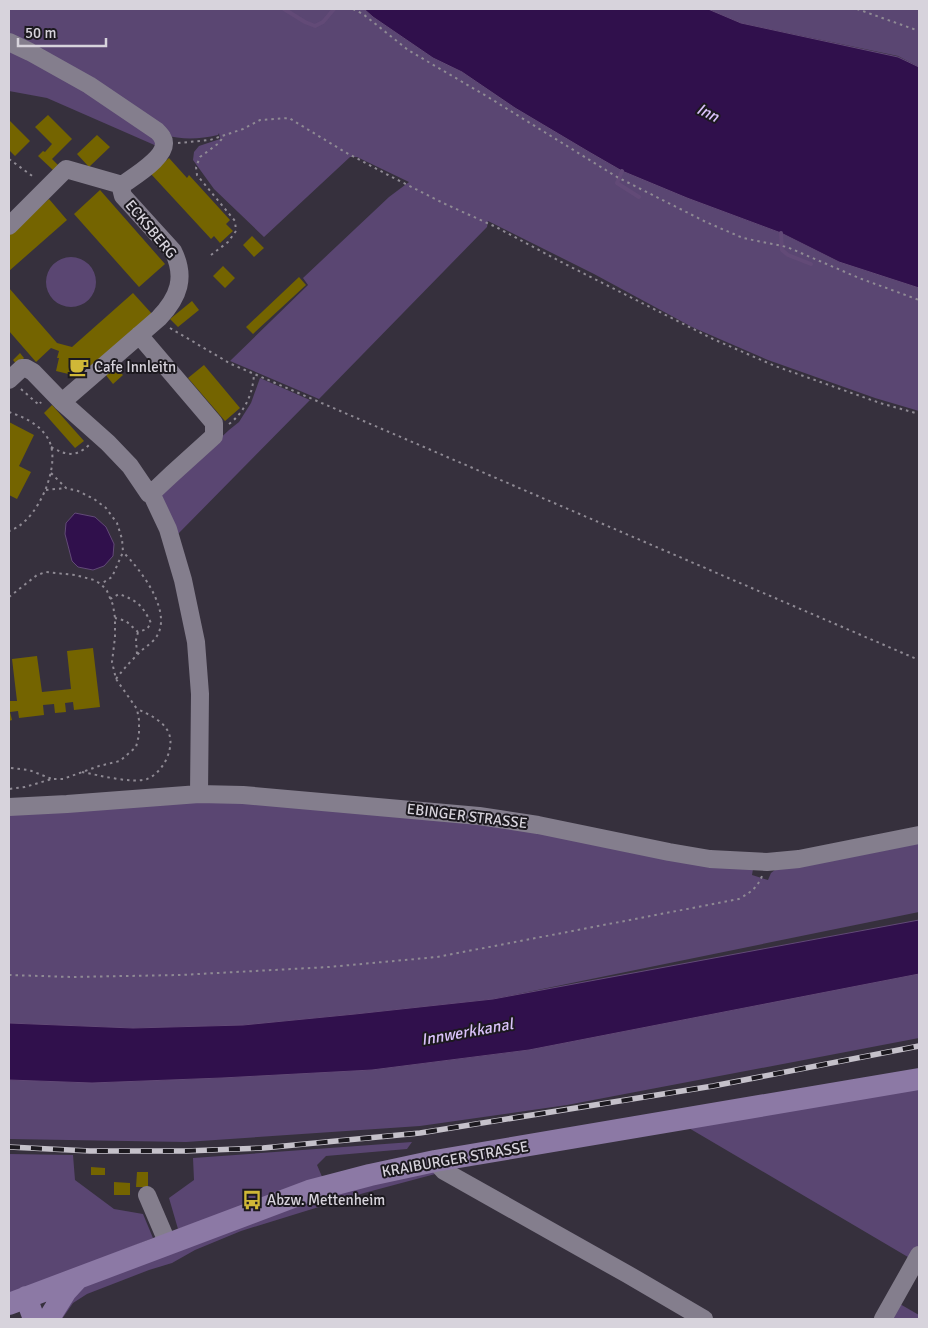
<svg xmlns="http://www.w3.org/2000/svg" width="928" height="1328" viewBox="0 0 928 1328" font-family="Signika,sans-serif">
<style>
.green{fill:#5a4672}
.water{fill:#30104c;stroke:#624a77}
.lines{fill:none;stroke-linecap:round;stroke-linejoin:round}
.stream{stroke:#624a77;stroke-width:4}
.building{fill:#746400}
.path{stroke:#8f8a94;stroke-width:2;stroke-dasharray:2.5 4;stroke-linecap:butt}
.minor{stroke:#847e8d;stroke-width:18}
.major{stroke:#8c79a5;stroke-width:22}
.rail-casing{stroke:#c5c1ca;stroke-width:5.5}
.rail{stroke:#1c191f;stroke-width:4;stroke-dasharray:11;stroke-linecap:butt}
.labels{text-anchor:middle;stroke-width:4;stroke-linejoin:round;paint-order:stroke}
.street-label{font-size:15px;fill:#d7d3dc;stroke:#1c191f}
.poi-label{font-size:15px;fill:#d7d3dc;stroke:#1c191f;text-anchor:start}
.water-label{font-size:16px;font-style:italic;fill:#dac2fa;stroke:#1c191f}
</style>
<rect width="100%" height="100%" fill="#36303d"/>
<path class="green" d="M9,9h355l9,8 60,41 29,14 53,36 74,44 33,19 65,27 94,35 58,29 80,26v123l-44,-13 -107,-38 -76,-33 -98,-53 -106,-53 -1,6 -168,172 -89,-38 78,-76 -5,-7 86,-81 20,-15 -52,-25h-7l-86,80 -50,-48 -21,-29 1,-8 5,-6 21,-7 -1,-6 -1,2c-18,4 -35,5 -54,0l-155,-97z
M708,9h211v58l-21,-11 -157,-33z
M9,46l148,88 2,13 -112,-49 -38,-7z
M46 282a25 25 0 1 1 50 0a25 25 0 1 1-50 0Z
M260,378l50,22 -135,137 -19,-38 73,-69 10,-8 12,-19z
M193,798l285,23 275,48 -1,6 16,5 3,-7 5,-4 143,-29v72l-426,87 -138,15 -112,11 -110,3 -124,-5v-210z
M919,974v64l-352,67 -147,21 -234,16 -177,-3v-59l83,3 130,-5 150,-8 157,-20z
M919,1084v165l-6,11 -231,-136z
M412,1142l-5,7 -81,7 -9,9 6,14 -145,50 -9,-31 25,-18 -1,-22z
M9,1154l64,1 2,25 39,29 29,5 10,24 -144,58z
M429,1170l10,3 -75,20 -123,38 -46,19 -23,13 -23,7 -62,24 -14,9 -11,16h-9l22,-29 237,-92z
M893,1300l26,15v4h-32z"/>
<path class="water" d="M364,9h344l33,14 157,34 21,10v221l-80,-26 -58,-29 -94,-35 -65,-27 -33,-19 -74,-44 -53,-36 -29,-14 -60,-41z
M75,513l20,4 11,10 8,17 -1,12 -9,10 -11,4 -15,-3 -6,-6 -7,-27 1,-11z
M919,920v54l-390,76 -157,20 -150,8 -130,5 -83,-3v-57l124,5 110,-3 112,-11 138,-15z"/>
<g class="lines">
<path class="stream" d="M284,9l21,13 10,4 8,-4 11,-13
M622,171l-5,12 22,14
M781,233l1,17 6,5 23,9"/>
</g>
<path class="building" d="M48,115l24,24 -20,20 7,7 -5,5 -16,-15 5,-5 2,1 7,-8 -17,-17z
M9,120l21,21 -15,15 -6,-6z
M97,135l13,12 -21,20 -12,-13z
M169,158l18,20 2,-3 41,45 -4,4 7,7 -13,12 -6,-7 -3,3 -60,-65z
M100,190l65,74 -26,23 -65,-73z
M49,199l18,21 -58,51v-37z
M252,236l12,12 -10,9 -11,-12z
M223,266l12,12 -10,10 -12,-12z
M299,277l7,8 -53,49 -7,-7z
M9,288l48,55 15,4 61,-54 20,22 -61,54 -7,-8 -4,16 -25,-6 3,-13h-2l2,-7 -8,-3 -15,14 -27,-31z
M192,301l7,9 -21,17 -8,-8z
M20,353l4,5 -7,7 -4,-5z
M204,365l36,43 -15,13 -37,-43z
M114,366l9,9 -10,9 -8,-10z
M52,405l32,36 -9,7 -31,-35z
M9,422l25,13 -15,31 12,6 -14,27 -8,-4z
M93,648l7,59 -26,3 -1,-8 -8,1 1,9 -11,1 -1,-9 -11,1 1,10 -25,3 -1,-7 -8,1 2,8 -3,1v-20h8l-5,-42 25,-3 5,36 29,-3 -4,-38z
M91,1167l14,1v7h-14z
M137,1172h11v15h-12z
M114,1182l16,1v12h-16z"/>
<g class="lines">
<path class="path" d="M353,9l10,5 45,36 80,47 129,80 89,45 37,16 44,9 72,31 60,22
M857,9l62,22
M178,143l32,-3 33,-11 17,-9 29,-2 56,34 43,23 55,28 53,24 69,37 148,75 62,27 105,37 39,11
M9,159l26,19
M211,255l17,-13 8,-11 -1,-10 -38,-46 -1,-8 4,-10 19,-14 4,-6
M170,328l61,36 688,296
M21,389l18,16 2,-3
M9,412c14,5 29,11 38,25 15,22 -4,68 -22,84 -5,5 -10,8 -16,10
M229,424c16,-12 24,-31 25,-50
M51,447c15,8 24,11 38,-2
M51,473l15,15 12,3 16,8 12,9 11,15 5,16 1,13 -11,25 -11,7
M46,490l20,-2
M9,597l28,-22 9,-3 29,3 19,5 7,4 6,7 6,14 2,13v19l-3,25 4,17 21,30 2,11v15l-3,12 -16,14 -21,5 -36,13h-11l-27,8 -16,2
M110,599l9,-5c19,7 23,11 32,29l-4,6 -9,3 -12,-11 -11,-3
M137,654l-1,-14 2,-8
M116,679c8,-11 17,-20 26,-29 4,-3 8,-6 12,-10 22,-25 -13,-70 -31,-88
M11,768l18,2 23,9
M82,772c16,3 50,12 65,7 8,-3 15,-11 19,-19 13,-29 -4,-40 -29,-51
M9,975l63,2 108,-2 149,-8 108,-10 302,-58c12,-7 18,-11 23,-23"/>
<path class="minor" d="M9,42l21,10 59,33 68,46c2,2 4,4 5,6 11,17 -29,40 -40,48l-1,3 2,8 50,55c13,26 6,46 -14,67l-97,84
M9,226l57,-57 56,16
M139,335l75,88v13l-42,38 -17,16 -3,5
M9,380l13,-12h4l7,4 29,30 46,41 22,23 19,28 3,1 16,34 15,51 13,62 4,52 -1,100
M9,807l58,-3 132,-10 44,1 236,21 59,9 131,27 41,7 57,3 32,-3 120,-24
M435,1161l9,10 183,103 77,45
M147,1195l21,49
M883,1319l36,-64"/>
<path class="major" d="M26,1297l8,22
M9,1304l300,-113 61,-16 65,-14 484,-82
M50,1319l1,-4 15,-24 11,-12"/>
<defs>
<path id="rail" d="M9,1147l81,4h96l77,-3 157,-15 293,-47 206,-40"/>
</defs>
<use href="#rail" class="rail-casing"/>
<use href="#rail" class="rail"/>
</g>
<defs>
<symbol id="cafe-bare" viewBox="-9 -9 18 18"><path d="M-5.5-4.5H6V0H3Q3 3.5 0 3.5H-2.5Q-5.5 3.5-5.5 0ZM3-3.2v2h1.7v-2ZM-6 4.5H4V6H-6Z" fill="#d0b837" stroke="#1c191f" stroke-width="2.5" paint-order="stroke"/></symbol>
<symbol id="bus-bare" viewBox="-9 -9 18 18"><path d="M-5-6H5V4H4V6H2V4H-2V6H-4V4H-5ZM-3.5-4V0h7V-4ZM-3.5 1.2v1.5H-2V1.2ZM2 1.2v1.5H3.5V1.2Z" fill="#d0b837" stroke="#1c191f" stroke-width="2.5" paint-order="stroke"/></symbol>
</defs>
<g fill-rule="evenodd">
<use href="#cafe-bare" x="65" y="353" width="28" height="28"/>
<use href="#bus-bare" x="238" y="1186" width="28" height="28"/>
</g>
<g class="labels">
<g class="street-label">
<text transform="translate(151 229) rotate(50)" y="5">ECKSBERG</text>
<text transform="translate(467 816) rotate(7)" y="5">EBINGER STRASSE</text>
<text transform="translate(455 1159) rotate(-10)" y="5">KRAIBURGER STRASSE</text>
</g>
<g class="poi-label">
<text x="94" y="372">Cafe Innleitn</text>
<text x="267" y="1205">Abzw. Mettenheim</text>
</g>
<g class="water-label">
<text transform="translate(708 112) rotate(26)" y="6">Inn</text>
<text transform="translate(467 1031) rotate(-10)" y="6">Innwerkkanal</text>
</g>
</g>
<rect width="928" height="1328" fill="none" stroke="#d7d3dc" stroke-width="20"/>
<path d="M18 38v8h88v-8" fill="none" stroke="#d7d3dc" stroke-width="2.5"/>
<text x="25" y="38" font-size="15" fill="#d7d3dc" stroke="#1c191f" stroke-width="4" paint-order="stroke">50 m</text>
</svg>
